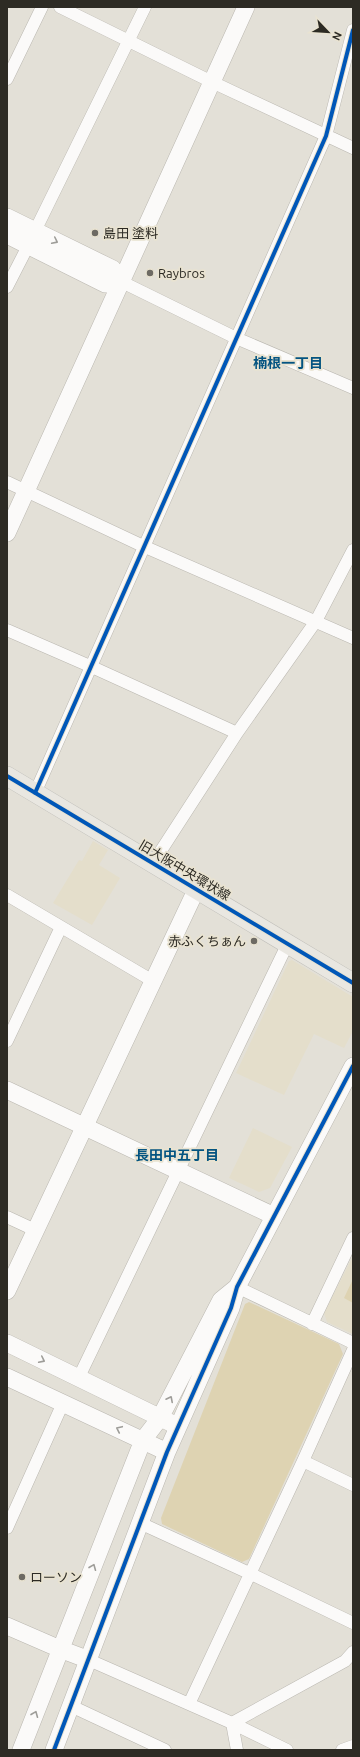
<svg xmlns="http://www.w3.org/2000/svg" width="360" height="1757" viewBox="0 0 360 1757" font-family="Ubuntu,'Noto Sans JP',sans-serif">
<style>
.built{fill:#e4decb}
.green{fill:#ded3b2}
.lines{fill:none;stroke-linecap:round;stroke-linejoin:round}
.street-casing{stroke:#bab7b0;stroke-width:13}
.secondary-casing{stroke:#bab7b0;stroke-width:18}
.primary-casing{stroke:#bfbeb9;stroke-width:20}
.street{stroke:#fbfaf9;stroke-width:12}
.secondary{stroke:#fbfaf9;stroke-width:17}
.primary{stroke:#e9e7e1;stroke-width:19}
.cycleway-casing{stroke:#e9e3d1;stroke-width:6}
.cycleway{stroke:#0057b8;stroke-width:4}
.oneway{stroke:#9e9d99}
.poi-dot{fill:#6d6a63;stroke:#e9e3d1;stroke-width:1.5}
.labels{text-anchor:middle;stroke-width:3.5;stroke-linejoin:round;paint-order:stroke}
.poi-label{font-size:13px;fill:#2d2b24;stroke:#e9e3d1;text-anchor:start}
.street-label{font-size:13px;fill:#2d2b24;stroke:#e9e3d1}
.neighbourhood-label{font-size:14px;font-weight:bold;fill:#045481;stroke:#e9e3d1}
</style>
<rect width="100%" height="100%" fill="#e3e0d7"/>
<path class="built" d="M93,841l15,9 -9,15 21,13 -28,47 -39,-22 26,-43 3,1z
M292,960l61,37v34l-9,17 -30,-14 -30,61 -48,-22 53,-112z
M253,1128l39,19 -22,41 -11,4 -30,-14z
M353,1256v78l-26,-12 -3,-9z"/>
<path class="green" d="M353,1279v24l-9,-5z
M249,1302l90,42 4,10 -94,205 -7,3 -80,-38 -1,-6 84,-214z"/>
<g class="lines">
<defs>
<path id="street" d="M60,7l152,75 141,66
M7,79l35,-72
M35,231l110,-224
M122,282l114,56 117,50
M7,287l21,-41
M7,482l136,64 210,92
M7,630l85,37 145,66
M35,793l291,-657 27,-106
M153,863l84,-130 79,-112 37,-71
M7,895l146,86
M7,1041l54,-114
M7,1217l28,13
M237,1287l116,56
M312,1324l41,-86
M79,1377l209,-434
M303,1461l50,24
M140,1523l109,50 104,50
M7,1528l56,-125
M89,1660l143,63 55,27
M189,1704l114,-243 50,-111
M71,1706l94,44
M237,1750l-5,-27 113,-62 8,-9
M342,1750l11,-4"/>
<path id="secondary" d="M7,217l106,52 9,13
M7,235l98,49 17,-2
M7,533l239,-526
M7,1090l267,126
M7,1291l190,-403
M7,1343l164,80
M7,1377l160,75
M7,1626l53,23 29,11
M21,1750l122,-310 17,-22 61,-118 16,-13
M54,1750l113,-298 64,-144 6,-21 116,-221"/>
<path id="primary" d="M7,776l346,207"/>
</defs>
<use href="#street" class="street-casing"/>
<use href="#secondary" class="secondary-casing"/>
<use href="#primary" class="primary-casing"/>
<use href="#street" class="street"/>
<use href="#secondary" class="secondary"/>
<use href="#primary" class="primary"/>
<defs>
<path id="cycleway" d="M7,776l346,207
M35,793l291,-657 27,-106
M54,1750l113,-298 64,-144 6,-21 116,-221"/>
</defs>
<use href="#cycleway" class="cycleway-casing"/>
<use href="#cycleway" class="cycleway"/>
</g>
<defs><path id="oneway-chevron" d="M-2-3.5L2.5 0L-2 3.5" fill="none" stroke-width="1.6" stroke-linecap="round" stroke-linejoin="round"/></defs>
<g class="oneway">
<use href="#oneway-chevron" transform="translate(55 241) rotate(26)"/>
<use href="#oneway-chevron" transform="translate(42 1360) rotate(26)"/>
<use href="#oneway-chevron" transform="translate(170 1399) rotate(-63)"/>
<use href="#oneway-chevron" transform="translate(119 1429) rotate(-155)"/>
<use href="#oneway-chevron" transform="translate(93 1567) rotate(-68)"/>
<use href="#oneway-chevron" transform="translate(35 1714) rotate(-68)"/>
</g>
<g class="poi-dot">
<circle cx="95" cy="233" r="4"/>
<circle cx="150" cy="273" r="4"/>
<circle cx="254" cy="941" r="4"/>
<circle cx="22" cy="1577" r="4"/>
</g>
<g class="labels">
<g class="poi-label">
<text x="103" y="238">島田 塗料</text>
<text x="158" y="278">Raybros</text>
<text x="246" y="946" text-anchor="end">赤ふくちぁん</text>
<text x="30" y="1582">ローソン</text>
</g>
<g class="street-label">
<text transform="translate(185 870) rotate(31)" y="5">旧大阪中央環状線</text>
</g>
<g class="neighbourhood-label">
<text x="288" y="368">楠根一丁目</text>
<text x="177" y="1160">長田中五丁目</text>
</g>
</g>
<rect width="360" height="1757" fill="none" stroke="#2d2b24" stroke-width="16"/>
<g transform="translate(328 32) rotate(115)" stroke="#e9e3d1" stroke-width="3" paint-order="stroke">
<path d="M0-3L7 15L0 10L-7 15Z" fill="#2d2b24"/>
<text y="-6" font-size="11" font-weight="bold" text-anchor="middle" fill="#2d2b24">N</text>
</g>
</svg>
